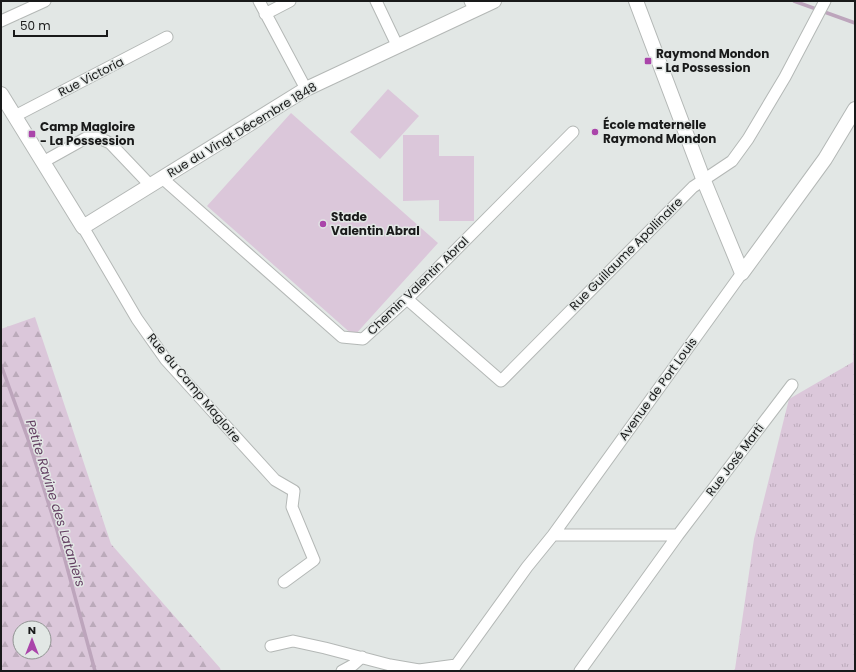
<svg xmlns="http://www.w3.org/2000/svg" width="856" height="672" viewBox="0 0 856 672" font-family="Poppins,sans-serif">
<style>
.grass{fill:url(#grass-tufts)}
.forest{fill:url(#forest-firs);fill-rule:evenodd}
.pitch{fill:#dbc7da}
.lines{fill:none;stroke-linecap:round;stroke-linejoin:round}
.stream{stroke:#bda5bc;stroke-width:3.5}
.minor-casing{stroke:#b4b8b6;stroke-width:13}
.tertiary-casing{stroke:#b4b8b6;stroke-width:16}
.minor{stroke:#fff;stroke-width:11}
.tertiary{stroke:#fff;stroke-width:14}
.poi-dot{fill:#aa45aa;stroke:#e2e7e5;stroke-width:1.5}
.labels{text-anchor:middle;stroke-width:3;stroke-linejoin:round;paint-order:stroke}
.poi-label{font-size:12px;font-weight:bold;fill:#191a1a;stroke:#e2e7e5;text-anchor:start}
.street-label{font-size:12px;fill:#191a1a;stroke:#e2e7e5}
.water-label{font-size:13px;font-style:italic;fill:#654264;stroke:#e2e7e5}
</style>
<defs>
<pattern id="grass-tufts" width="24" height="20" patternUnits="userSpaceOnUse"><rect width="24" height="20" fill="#dbc7da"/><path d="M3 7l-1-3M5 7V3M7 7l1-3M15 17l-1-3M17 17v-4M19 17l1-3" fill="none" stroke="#bbaaba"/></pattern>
<pattern id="forest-firs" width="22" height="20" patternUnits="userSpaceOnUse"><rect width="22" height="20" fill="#dbc7da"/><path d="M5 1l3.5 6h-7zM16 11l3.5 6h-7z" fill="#bbaaba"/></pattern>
</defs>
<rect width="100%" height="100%" fill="#e2e7e5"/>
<path class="grass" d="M855,201v470h-122l2,-2 19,-130 35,-140 64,-37z"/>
<path class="forest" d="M35,317l76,227 109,124 1,3h-220v-342zM20,628h24v24h-24z"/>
<path class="pitch" d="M388,89l31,27 -39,43 -30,-27z
M291,113l147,130 -84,93 -147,-130z
M403,135h36v21h35v65h-35v-21l-36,1z"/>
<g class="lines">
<path class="stream" d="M794,1l61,22
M1,365l27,74 29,91 38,141"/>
<defs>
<path id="minor" d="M259,1l47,88
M376,1l21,44
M470,1l5,9
M265,14l25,-13
M1,21l44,-20
M15,116l152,-79
M43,162l43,-24h13l11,5 40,42
M162,178l180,159 21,2 44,-40 166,-167
M83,227l54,92 29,41 109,120 19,11 -2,16 22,53 -30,22
M407,299l94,82 192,-194 39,-26 16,-22 37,-62 40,-76
M553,535h125
M271,646l22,-5 32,7 65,17 29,5 37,-5
M342,671l11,-6 9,-8
M452,671l75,-104 26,-32 189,-262
M580,671l98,-136 114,-150"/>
<path id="tertiary" d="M636,1l68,180 38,92
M1,94l82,133 223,-138 188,-88
M742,273l83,-114 30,-50"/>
</defs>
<use href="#minor" class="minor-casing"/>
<use href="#tertiary" class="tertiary-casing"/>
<use href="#minor" class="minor"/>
<use href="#tertiary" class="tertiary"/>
</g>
<g class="poi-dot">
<rect x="644" y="57" width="8" height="8" rx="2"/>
<circle cx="595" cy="132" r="4"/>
<rect x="28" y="130" width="8" height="8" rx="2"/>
<circle cx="323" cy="224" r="4"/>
</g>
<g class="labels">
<g class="poi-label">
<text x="656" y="58">Raymond Mondon<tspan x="656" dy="14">- La Possession</tspan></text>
<text x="603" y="129">École maternelle<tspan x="603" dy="14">Raymond Mondon</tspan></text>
<text x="40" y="131">Camp Magloire<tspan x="40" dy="14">- La Possession</tspan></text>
<text x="331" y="221">Stade<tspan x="331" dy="14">Valentin Abral</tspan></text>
</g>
<g class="street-label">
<text transform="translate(91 77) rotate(-27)" y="4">Rue Victoria</text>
<text transform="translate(242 130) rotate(-31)" y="4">Rue du Vingt Décembre 1848</text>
<text transform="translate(626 254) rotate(-45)" y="4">Rue Guillaume Apollinaire</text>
<text transform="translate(418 286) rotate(-44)" y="4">Chemin Valentin Abral</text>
<text transform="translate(194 388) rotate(50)" y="4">Rue du Camp Magloire</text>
<text transform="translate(658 389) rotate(-54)" y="4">Avenue de Port Louis</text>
<text transform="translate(735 460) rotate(-53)" y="4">Rue José Marti</text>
</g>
<g class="water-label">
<text transform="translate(56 503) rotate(73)" y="5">Petite Ravine des Lataniers</text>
</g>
</g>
<rect width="856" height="672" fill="none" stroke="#191a1a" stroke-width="4"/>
<g transform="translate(32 640)"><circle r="19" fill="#e2e7e5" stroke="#929594"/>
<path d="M0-3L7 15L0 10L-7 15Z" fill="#aa45aa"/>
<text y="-6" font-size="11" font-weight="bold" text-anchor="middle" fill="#191a1a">N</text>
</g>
<path d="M14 30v6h93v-6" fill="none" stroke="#191a1a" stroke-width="2"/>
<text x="20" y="30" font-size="12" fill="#191a1a" stroke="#e2e7e5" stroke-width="3" paint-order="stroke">50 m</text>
</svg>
